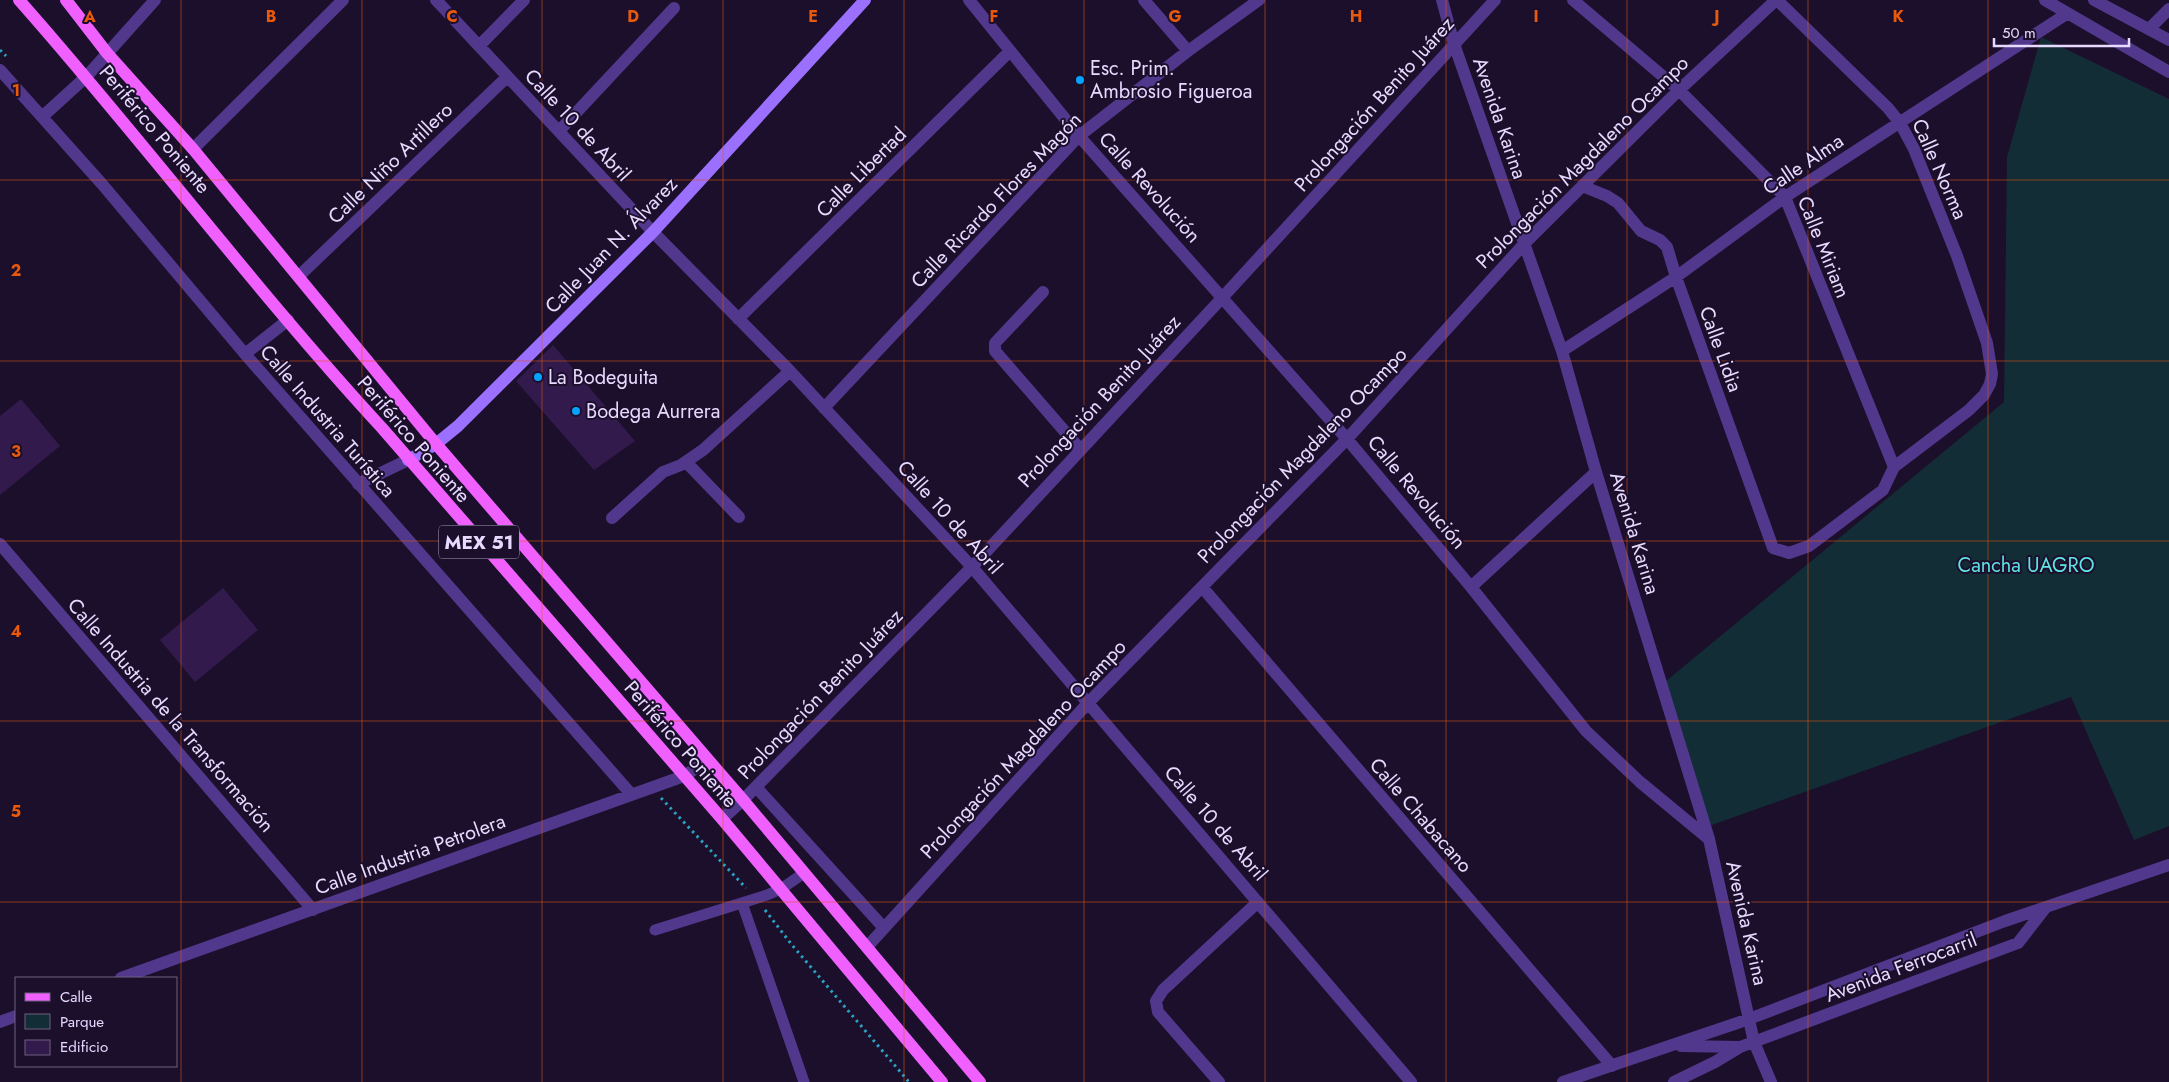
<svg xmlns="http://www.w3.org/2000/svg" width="2169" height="1082" viewBox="0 0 2169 1082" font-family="Jost,sans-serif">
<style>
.green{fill:#122d35}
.building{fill:#321a4d}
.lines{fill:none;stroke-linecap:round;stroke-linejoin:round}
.path{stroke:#2aa2c2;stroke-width:3;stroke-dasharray:2.5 4;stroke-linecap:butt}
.service{stroke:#52388c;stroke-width:11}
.minor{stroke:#52388c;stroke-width:12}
.tertiary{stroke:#52388c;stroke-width:12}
.secondary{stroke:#9b70ff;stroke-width:12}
.primary{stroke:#ef60ff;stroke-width:12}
.grid{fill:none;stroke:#e8590c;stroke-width:1;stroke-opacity:0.55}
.poi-dot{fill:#05a2ff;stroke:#1c0f2b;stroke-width:2}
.labels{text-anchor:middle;stroke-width:4;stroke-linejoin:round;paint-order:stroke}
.shield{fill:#1c0f2b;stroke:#ab9cbf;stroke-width:1}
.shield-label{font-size:19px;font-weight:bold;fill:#e8d9ff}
.poi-label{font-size:20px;fill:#e8d9ff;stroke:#1c0f2b;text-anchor:start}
.street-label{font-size:20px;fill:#e8d9ff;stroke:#1c0f2b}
.park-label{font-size:20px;fill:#5ee3e6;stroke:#1c0f2b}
.grid-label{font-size:16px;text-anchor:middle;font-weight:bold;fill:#e8590c;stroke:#1c0f2b;stroke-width:4;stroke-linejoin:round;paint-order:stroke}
</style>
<rect width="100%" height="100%" fill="#1c0f2b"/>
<path class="green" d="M2041,37l128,62v727l-35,14 -63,-143 -362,129 -43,-145 338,-279 3,-245z"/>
<path class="building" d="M553,345l82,96 -41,29 -78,-89z
M21,399l39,47 -60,49v-79z
M223,588l35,42 -63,52 -35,-42z"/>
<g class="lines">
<path class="path" d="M0,50l6,6
M661,798l85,90
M765,910l27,35 117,137"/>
<path class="service" d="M742,903l62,179
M655,930l112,-35 14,-6 23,-16"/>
<path class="minor" d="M436,0l217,232 137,139 182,196 439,515
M969,0l110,136 268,303 124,148 115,144 54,51 69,57
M1144,0l44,51
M1442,0l12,44 108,307 34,121 113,367 45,203 17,40
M1573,0l106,90 106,107 109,270
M2045,0l124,72
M2094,0l75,40
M2149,29l20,-20
M479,46l45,-46
M0,70l102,114 143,170 386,440
M42,117l45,-41 68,-76
M559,131l115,-123
M193,149l150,-149
M1582,186l25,10 11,7 23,28 19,9 7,7 9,30 97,271 16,5 20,-7 74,-56 11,-23 75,-57 15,-15 6,-11 2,-10 -5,-31 -30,-87 -43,-107 -14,-26 -12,-15 -111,-108
M299,276l208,-199
M1043,292l-48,51v8l85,98
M738,319l271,-267
M1562,351l114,-74 109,-80 283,-184
M245,354l43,-34
M824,408l255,-272 109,-85 71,-51
M686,462l53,55
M358,484l50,-24
M612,518l51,-46 18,-7 22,-15 87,-79
M0,544l313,366
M1202,587l410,479
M1471,587l125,-115
M756,787l128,141
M867,947l221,-244 259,-264 177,-195 155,-154 97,-90
M121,978l563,-202 24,-16
M0,1022l16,-6
M1681,1046l59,1 278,-104 28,-36
M1219,1082l-61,-70 -2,-11 7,-11 95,-88
M1563,1082l186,-63 256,-98 164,-56
M1674,1082l41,-20 25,-15"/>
<path class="tertiary" d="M722,819l21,-19 229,-233 250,-269 273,-298"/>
<path class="secondary" d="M408,460l28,-16 22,-18 195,-194 212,-232"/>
<path class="primary" d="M19,0c124,140 236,290 363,428l340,391 220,263
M66,0l41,53 86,96 243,295 307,356 237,282"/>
</g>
<path class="grid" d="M181,0v1082M362,0v1082M542,0v1082M723,0v1082M904,0v1082M1084,0v1082M1265,0v1082M1446,0v1082M1627,0v1082M1808,0v1082M1988,0v1082M0,180h2169M0,361h2169M0,541h2169M0,721h2169M0,902h2169"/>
<g class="poi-dot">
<circle cx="1080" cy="80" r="5"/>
<circle cx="538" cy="377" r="5"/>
<circle cx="576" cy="411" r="5"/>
</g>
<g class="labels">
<rect class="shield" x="439" y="525.5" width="80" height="33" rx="4"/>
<g class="shield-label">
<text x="479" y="549">MEX 51</text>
</g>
<g class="poi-label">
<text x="1090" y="75">Esc. Prim.<tspan x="1090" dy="23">Ambrosio Figueroa</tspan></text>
<text x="548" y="384">La Bodeguita</text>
<text x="586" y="418">Bodega Aurrera</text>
</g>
<g class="street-label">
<text transform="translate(1374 104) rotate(-48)" y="7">Prolongación Benito Juárez</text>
<text transform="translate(1500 118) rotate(71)" y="7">Avenida Karina</text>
<text transform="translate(578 125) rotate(47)" y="7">Calle 10 de Abril</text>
<text transform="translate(155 129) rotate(50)" y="7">Periférico Poniente</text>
<text transform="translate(1582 162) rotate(-45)" y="7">Prolongación Magdaleno Ocampo</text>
<text transform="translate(390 163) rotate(-44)" y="7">Calle Niño Artillero</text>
<text transform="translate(1803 164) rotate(-34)" y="7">Calle Alma</text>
<text transform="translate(1940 169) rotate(66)" y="7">Calle Norma</text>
<text transform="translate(861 172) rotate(-45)" y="7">Calle Libertad</text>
<text transform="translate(1150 187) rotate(48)" y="7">Calle Revolución</text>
<text transform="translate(996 200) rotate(-46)" y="7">Calle Ricardo Flores Magón</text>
<text transform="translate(611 245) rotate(-46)" y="7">Calle Juan N. Álvarez</text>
<text transform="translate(1824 247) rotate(68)" y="7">Calle Miriam</text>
<text transform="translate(1721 349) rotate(70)" y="7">Calle Lidia</text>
<text transform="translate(1099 401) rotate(-47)" y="7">Prolongación Benito Juárez</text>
<text transform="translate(328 421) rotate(49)" y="7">Calle Industria Turística</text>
<text transform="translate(414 439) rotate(49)" y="7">Periférico Poniente</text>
<text transform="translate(1302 455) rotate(-46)" y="7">Prolongación Magdaleno Ocampo</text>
<text transform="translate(1417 492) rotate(50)" y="7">Calle Revolución</text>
<text transform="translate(950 517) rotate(48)" y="7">Calle 10 de Abril</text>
<text transform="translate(1635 533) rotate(73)" y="7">Avenida Karina</text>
<text transform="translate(820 694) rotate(-46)" y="7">Prolongación Benito Juárez</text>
<text transform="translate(171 715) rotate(49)" y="7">Calle Industria de la Transformación</text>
<text transform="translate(681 744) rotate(49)" y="7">Periférico Poniente</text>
<text transform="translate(1023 749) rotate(-47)" y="7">Prolongación Magdaleno Ocampo</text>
<text transform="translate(1421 815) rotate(49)" y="7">Calle Chabacano</text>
<text transform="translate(1216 823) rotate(49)" y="7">Calle 10 de Abril</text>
<text transform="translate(410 854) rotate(-20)" y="7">Calle Industria Petrolera</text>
<text transform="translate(1747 923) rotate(77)" y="7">Avenida Karina</text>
<text transform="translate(1901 967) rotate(-21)" y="7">Avenida Ferrocarril</text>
</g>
<g class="park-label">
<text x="2026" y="572">Cancha UAGRO</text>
</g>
</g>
<g class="grid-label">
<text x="90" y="22">A</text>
<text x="271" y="22">B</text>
<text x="452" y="22">C</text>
<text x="633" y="22">D</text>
<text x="813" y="22">E</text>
<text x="994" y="22">F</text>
<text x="1175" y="22">G</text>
<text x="1356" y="22">H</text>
<text x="1536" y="22">I</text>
<text x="1717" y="22">J</text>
<text x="1898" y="22">K</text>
<text x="16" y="96">1</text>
<text x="16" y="276">2</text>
<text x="16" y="457">3</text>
<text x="16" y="637">4</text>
<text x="16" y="817">5</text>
</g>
<rect x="15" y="977" width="162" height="90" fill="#1c0f2b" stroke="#6e6080"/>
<rect x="25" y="993" width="25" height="8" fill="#ef60ff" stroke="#6e6080"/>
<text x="60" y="1002" font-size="15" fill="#e8d9ff">Calle</text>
<rect x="25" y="1014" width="25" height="15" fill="#122d35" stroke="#6e6080"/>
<text x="60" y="1027" font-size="15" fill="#e8d9ff">Parque</text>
<rect x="25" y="1040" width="25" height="15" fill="#321a4d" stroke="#6e6080"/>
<text x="60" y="1052" font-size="15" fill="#e8d9ff">Edificio</text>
<path d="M1994 38v8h135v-8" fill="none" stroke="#e8d9ff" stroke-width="2.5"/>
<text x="2002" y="38" font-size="15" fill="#e8d9ff" stroke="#1c0f2b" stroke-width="4" paint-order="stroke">50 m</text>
</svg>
